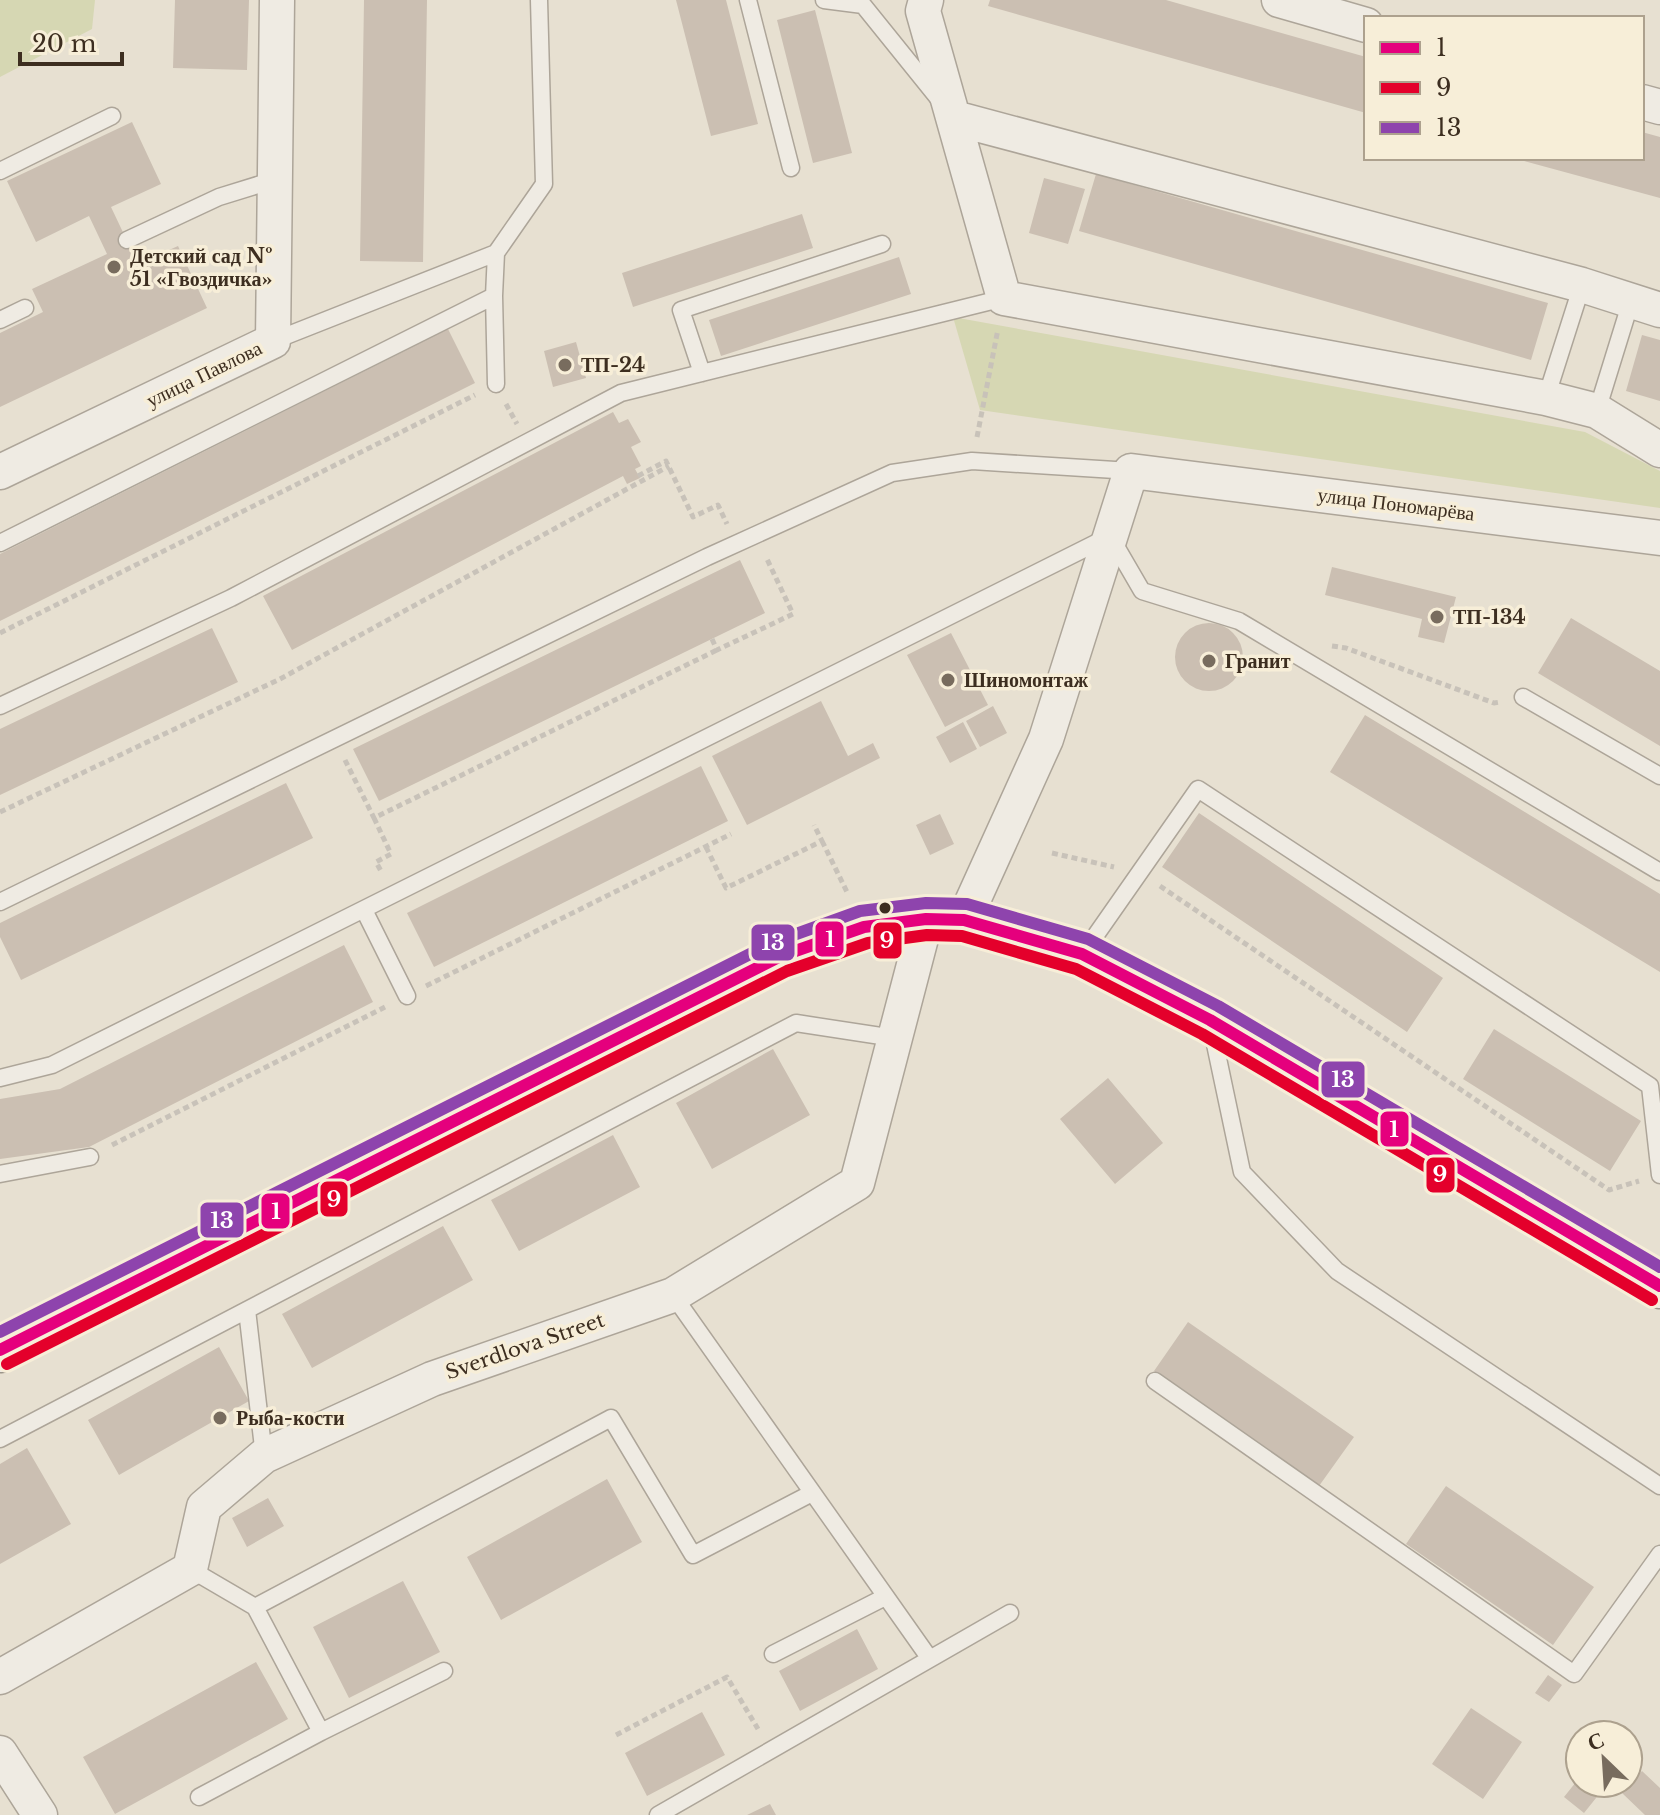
<svg xmlns="http://www.w3.org/2000/svg" width="1660" height="1815" viewBox="0 0 1660 1815" font-family="'Libre Baskerville',serif">
<style>
.green{fill:#d6d7b3}
.building{fill:#cbbfb2}
.lines{fill:none;stroke-linecap:round;stroke-linejoin:round}
.lane-casing{stroke:#ada599;stroke-width:19}
.street-casing{stroke:#ada599;stroke-width:37}
.secondary-casing{stroke:#9c958a;stroke-width:47}
.path{stroke:#c8c2b9;stroke-width:5;stroke-dasharray:6 4;stroke-linecap:butt}
.lane{stroke:#efebe3;stroke-width:16}
.street{stroke:#efebe3;stroke-width:34}
.secondary{stroke:#efebe3;stroke-width:44}
.bus-1-casing{stroke:#f7eed8;stroke-width:18}
.bus-2-casing{stroke:#f7eed8;stroke-width:18}
.bus-3-casing{stroke:#f7eed8;stroke-width:18}
.bus-1{stroke:#e5007d;stroke-width:12}
.bus-2{stroke:#e4002b;stroke-width:12}
.bus-3{stroke:#8e44ad;stroke-width:12}
.poi-dot{fill:#786c5e;stroke:#f7eed8;stroke-width:3}
.bus-dot{fill:#3d2e20;stroke:#f7eed8;stroke-width:3}
.labels{text-anchor:middle;stroke-width:7;stroke-linejoin:round;paint-order:stroke}
.poi-label{font-size:20px;font-weight:bold;fill:#3d2e20;stroke:#f7eed8;text-anchor:start}
.street-label{font-size:20px;fill:#3d2e20;stroke:#f7eed8}
.line-badge{stroke:#f7eed8;stroke-width:3}
.badge-label{font-size:22px;text-anchor:middle;font-weight:bold;fill:#fff}
</style>
<rect width="100%" height="100%" fill="#e7e0d1"/>
<path class="green" d="M0,0h95l-3,29 -92,48z
M953,317l632,115 75,39v37l-680,-98z"/>
<path class="building" d="M175,0h74l-2,70 -74,-2z
M364,0h63l-4,262 -63,-1z
M676,0h50l32,124 -47,12z
M990,0h176l200,57v56l-378,-107z
M815,10l37,143 -39,10 -36,-143z
M132,122l29,62 -50,23 27,57 40,-18 29,62 -207,99v-74l43,-21 -11,-23 75,-35 -18,-38 -53,26 -29,-61z
M1642,132l18,5v61l-143,-39 125,-1z
M1096,174l452,129 -17,57 -452,-129z
M1044,178l41,11 -17,55 -39,-11z
M802,214l11,34 -180,59 -11,-34z
M899,257l12,37 -190,62 -12,-36z
M448,329l27,54 -475,238v-67z
M1642,335l18,5v61l-34,-10z
M576,342l10,36 -33,9 -9,-36z
M613,412l6,11 9,-4 13,23 -10,5 10,19 -6,3 5,9 -13,6 -4,-8 -331,174 -29,-54z
M740,560l25,53 -386,188 -26,-52z
M1332,567l124,30 -12,46 -26,-6 4,-18 -97,-24z
M1571,618l89,53v75l-122,-73z
M1175 657a34 34 0 1 1 68 0a34 34 0 1 1-68 0Z
M212,628l26,54 -238,113v-66z
M951,633l37,72 -43,22 -38,-72z
M821,701l27,55 25,-13 7,15 -133,67 -35,-69z
M993,706l14,27 -27,14 -14,-26z
M1365,715l295,179v78l-330,-200z
M963,722l14,27 -27,14 -14,-26z
M701,766l27,55 -294,146 -27,-54z
M286,783l27,55 -292,142 -21,-43v-14z
M1199,813l244,165 -36,54 -245,-165z
M940,814l14,30 -24,11 -14,-30z
M344,945l29,57 -284,145 -89,12v-60l60,-10z
M1494,1029l147,92 -31,50 -147,-92z
M773,1049l37,66 -98,54 -36,-66z
M1108,1078l55,65 -48,41 -55,-65z
M613,1135l27,52 -121,64 -28,-51z
M443,1226l30,54 -161,88 -30,-54z
M1188,1322l166,115 -35,49 -165,-115z
M219,1347l30,54 -130,74 -31,-55z
M27,1448l44,76 -71,40v-100z
M607,1479l35,63 -141,78 -34,-63z
M1446,1486l148,101 -41,58 -147,-101z
M268,1498l16,28 -37,21 -15,-29z
M403,1581l37,71 -91,46 -36,-71z
M857,1629l21,40 -78,42 -21,-40z
M256,1662l32,57 -173,95 -32,-57z
M1548,1675l14,10 -13,17 -14,-9z
M1471,1708l51,34 -39,57 -51,-35z
M702,1712l23,43 -78,41 -22,-43z
M1642,1771l18,17v27h-15l-23,-22z
M1580,1777v6h28l-24,30 -20,-16z
M770,1804l6,11h-29z"/>
<g class="lines">
<defs>
<path id="lane" d="M748,0l43,168
M824,0l39,5 75,93
M0,171l112,-55
M127,240l92,-43 55,-17
M494,296l2,88
M0,320l25,-12
M273,341l223,-88 48,-69 -5,-184
M702,373l-21,-63 201,-66
M1546,398l36,-113
M1597,411l34,-110
M0,543l494,-247 2,-43
M1523,697l137,79
M0,706l231,-108 390,-205 383,-95
M0,902l707,-345 185,-84 80,-12 159,10
M364,910l43,86
M1084,952l114,-163 452,297 10,89
M1212,1030l30,142 95,99 323,215
M0,1078l52,-13 1058,-529 32,55 97,30 421,251
M0,1174l90,-17
M673,1295l257,364
M247,1310l17,146
M1155,1381l419,293 86,-120
M0,1439l796,-416 98,15
M190,1569l65,38 356,-189 82,137 119,-62
M773,1654l112,-57
M321,1732l123,-61
M199,1797l122,-65 -66,-125
M658,1815l352,-202"/>
<path id="street" d="M926,0l-3,11 81,287 542,100 51,13 63,39
M1279,0l87,25
M1642,102l18,5
M954,118l628,167 78,25
M0,472l273,-131 4,-341
M964,920l82,-181 85,-268 529,67
M0,1677l190,-108 14,-62 60,-51 168,-77 241,-84 184,-112 69,-264
M0,1753l40,62"/>
<path id="secondary" d="M0,1350l781,-394 83,-29 62,-8 38,1 118,34 128,66 450,266"/>
</defs>
<use href="#lane" class="lane-casing"/>
<use href="#street" class="street-casing"/>
<use href="#secondary" class="secondary-casing"/>
<path class="path" d="M506,404l11,20
M977,437l21,-108
M638,476l28,-15 27,56 25,-12 9,19
M0,633l475,-238
M712,639l5,11 76,-36 -27,-57
M1332,646l14,2 148,55 6,-1
M345,760l29,58 343,-168
M0,812l280,-133 389,-213
M374,818l17,36 -15,8 6,11
M822,841l26,53
M706,847l20,41 96,-47 -8,-16
M1052,853l62,14
M1160,886l449,304 30,-9
M426,986l305,-152
M112,1145l273,-138
M616,1735l111,-58 31,52"/>
<use href="#lane" class="lane"/>
<use href="#street" class="street"/>
<use href="#secondary" class="secondary"/>
<defs>
<path id="bus-1" d="M0,1350l781,-394 83,-29 62,-8 38,1 118,34 128,66 450,266"/>
<path id="bus-2" d="M7,1364l780,-393 81,-28 59,-8 35,1 114,33 126,65 450,266"/>
<path id="bus-3" d="M0,1332l774,-390 86,-31 66,-8 41,1 121,35 130,67 442,261"/>
</defs>
<use href="#bus-1" class="bus-1-casing"/>
<use href="#bus-2" class="bus-2-casing"/>
<use href="#bus-3" class="bus-3-casing"/>
<use href="#bus-1" class="bus-1"/>
<use href="#bus-2" class="bus-2"/>
<use href="#bus-3" class="bus-3"/>
</g>
<g class="poi-dot">
<circle cx="114" cy="267" r="8"/>
<circle cx="565" cy="365" r="8"/>
<circle cx="1437" cy="617" r="8"/>
<circle cx="1209" cy="661" r="8"/>
<circle cx="948" cy="680" r="8"/>
<circle cx="220" cy="1418" r="8"/>
</g>
<circle class="bus-dot" cx="885" cy="908" r="7"/>
<g class="labels">
<g class="poi-label">
<text x="130" y="263">Детский сад №<tspan x="130" dy="23">51 «Гвоздичка»</tspan></text>
<text x="581" y="372">ТП-24</text>
<text x="1453" y="624">ТП-134</text>
<text x="1225" y="668">Гранит</text>
<text x="964" y="687">Шиномонтаж</text>
<text x="236" y="1425">Рыба-кости</text>
</g>
<g class="street-label">
<text transform="translate(204 374) rotate(-26)" y="7">улица Павлова</text>
<text transform="translate(1396 504) rotate(7)" y="7">улица Пономарёва</text>
<text transform="translate(525 1346) rotate(-19)" y="7">Sverdlova Street</text>
</g>
</g>
<g class="line-badge">
<rect x="814" y="920" width="31" height="38" rx="8" fill="#e5007d"/>
<rect x="872" y="921" width="31" height="39" rx="8" fill="#e4002b"/>
<rect x="750" y="923" width="46" height="39" rx="8" fill="#8e44ad"/>
<rect x="1320" y="1060" width="46" height="39" rx="8" fill="#8e44ad"/>
<rect x="1379" y="1110" width="31" height="38" rx="8" fill="#e5007d"/>
<rect x="1425" y="1156" width="31" height="38" rx="8" fill="#e4002b"/>
<rect x="319" y="1180" width="30" height="38" rx="8" fill="#e4002b"/>
<rect x="260" y="1192" width="31" height="38" rx="8" fill="#e5007d"/>
<rect x="199" y="1201" width="46" height="38" rx="8" fill="#8e44ad"/>
</g>
<g class="badge-label">
<text x="830" y="947">1</text>
<text x="887" y="948">9</text>
<text x="773" y="950">13</text>
<text x="1343" y="1087">13</text>
<text x="1394" y="1137">1</text>
<text x="1440" y="1182">9</text>
<text x="334" y="1207">9</text>
<text x="276" y="1219">1</text>
<text x="222" y="1228">13</text>
</g>
<rect x="1364" y="16" width="280" height="144" fill="#f7eed8" stroke="#ada18e" stroke-width="2"/>
<rect x="1380" y="42" width="40" height="12" fill="#e5007d" stroke="#ada18e" stroke-width="2"/>
<text x="1436" y="56" font-size="24" fill="#3d2e20">1</text>
<rect x="1380" y="82" width="40" height="12" fill="#e4002b" stroke="#ada18e" stroke-width="2"/>
<text x="1436" y="96" font-size="24" fill="#3d2e20">9</text>
<rect x="1380" y="122" width="40" height="12" fill="#8e44ad" stroke="#ada18e" stroke-width="2"/>
<text x="1436" y="136" font-size="24" fill="#3d2e20">13</text>
<g transform="translate(1604 1759) rotate(335)"><circle r="38" fill="#f7eed8" stroke="#ada18e" stroke-width="2"/>
<path d="M0-6L14 30L0 20L-14 30Z" fill="#786c5e"/>
<text y="-12" font-size="22" font-weight="bold" text-anchor="middle" fill="#3d2e20">С</text>
</g>
<path d="M20 52v12h102v-12" fill="none" stroke="#3d2e20" stroke-width="4"/>
<text x="32" y="52" font-size="24" fill="#3d2e20" stroke="#f7eed8" stroke-width="6" paint-order="stroke">20 m</text>
</svg>
